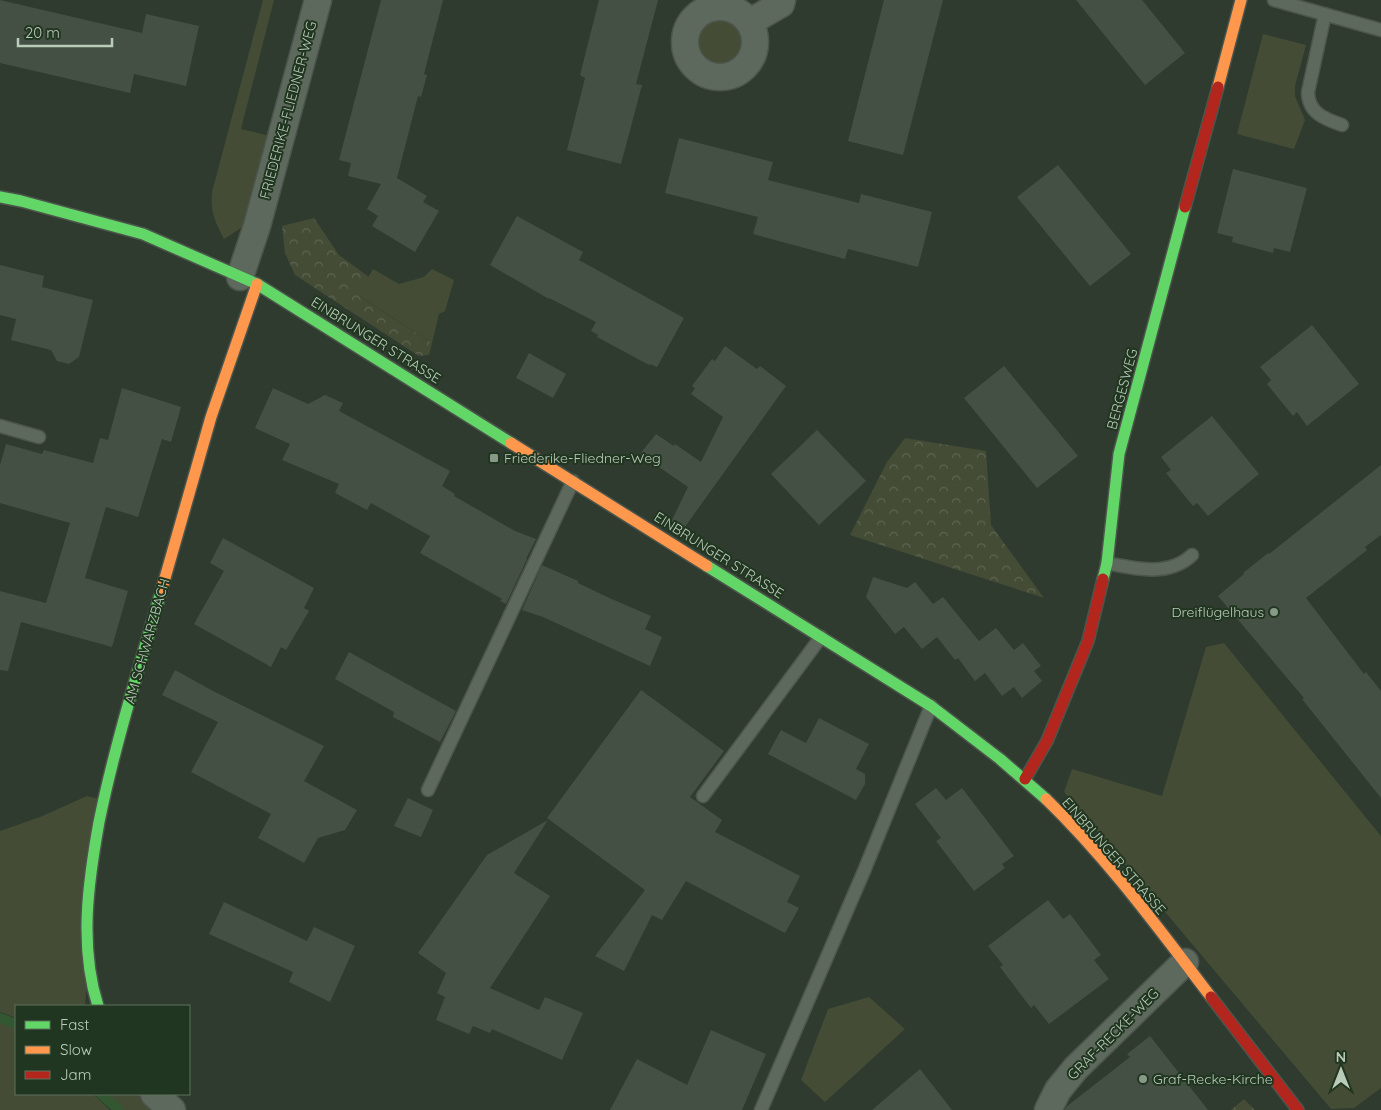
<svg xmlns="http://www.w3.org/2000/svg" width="1381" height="1110" viewBox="0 0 1381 1110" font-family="Quicksand,sans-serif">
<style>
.green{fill:#444c36}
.forest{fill:url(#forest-crowns)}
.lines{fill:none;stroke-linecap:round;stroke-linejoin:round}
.stream{stroke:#325731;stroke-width:10}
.building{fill:#455045}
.lane-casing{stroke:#4c554c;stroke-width:15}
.street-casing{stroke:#4c554c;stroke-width:29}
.fast-casing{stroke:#4c554c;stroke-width:14}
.slow-casing{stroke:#4c554c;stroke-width:14}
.jam-casing{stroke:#4c554c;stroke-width:14}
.lane{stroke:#5e695e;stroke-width:12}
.street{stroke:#5e695e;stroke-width:26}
.fast{stroke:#63d668;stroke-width:11}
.slow{stroke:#ff974d;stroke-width:11}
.jam{stroke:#b3261e;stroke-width:11}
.poi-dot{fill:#898;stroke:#213620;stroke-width:2}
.labels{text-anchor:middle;stroke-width:4;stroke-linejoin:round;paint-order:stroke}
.street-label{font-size:14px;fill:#b9cbb9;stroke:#213620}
.poi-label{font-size:14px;fill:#b9cbb9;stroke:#213620;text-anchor:start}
</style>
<defs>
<pattern id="forest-crowns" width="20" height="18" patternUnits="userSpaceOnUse" patternTransform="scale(1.25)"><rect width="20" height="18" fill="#444c36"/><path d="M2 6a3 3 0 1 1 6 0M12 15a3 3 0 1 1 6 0" fill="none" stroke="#5d6451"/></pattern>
</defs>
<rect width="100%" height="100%" fill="#2e3b2e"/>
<path class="green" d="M263,0h11l-33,129 25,6 4,4 -26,87 -20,13c-9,-18 -14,-26 -12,-47z
M699 42a22 22 0 1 1 44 0a22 22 0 1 1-44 0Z
M1263,34l43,11 -11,41v10l10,24 -11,29 -57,-15z
M373,269l26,15 25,-7 8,-8 22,11 -9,31 -6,3 -7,29 -74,-48z
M1224,643l157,193v252l-27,20 -23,1 -267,-317 8,-23 90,27 44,-149z
M87,796l13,3 -15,207h-69v12l-16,-6v-181l40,-14z
M869,997l36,32 -80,73 -24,-22 27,-71z
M0,1023l6,1 10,5v65h77l17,16h-110z
M100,1094h43l16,16h-45z"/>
<path class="forest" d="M314,218l25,37 30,22 -10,19 73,47 -3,12 -10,1 -124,-81 -10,-22 -3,-27z
M905,438l81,13 5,74 53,73 -194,-63 37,-73z
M1244,1099l11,11h-24z"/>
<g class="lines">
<path class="stream" d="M0,1018l16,6
M101,1094l18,16"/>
</g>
<path class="building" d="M0,0l142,33 4,-19 53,12 -13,60 -52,-12 -4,19 -130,-30z
M381,0h62l-19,74 3,1 -6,22 -3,-1 -21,82 30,18 -4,6 16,9 -24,41 -43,-26 6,-10 -11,-7 14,-25 -33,-8 3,-13 -12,-3z
M599,0h59l-22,84 6,1 -21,79 -54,-14 18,-72 -5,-3z
M884,0h59l-40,155 -55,-14z
M1076,0h66l43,53 -40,32z
M679,138l94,24 -5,18 91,23 2,-9 71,18 -14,55 -70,-18 -3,10 -92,-25 5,-17 -93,-24z
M1058,165l73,89 -41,32 -73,-89z
M1233,169l74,19 -17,64 -16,-4 -1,5 -41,-11 1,-5 -16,-4z
M517,216l66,36 -4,8 105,58 -27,49 -7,-3 -1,1 -52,-28 1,-2 -7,-4 5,-9 -47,-24v1l-59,-34z
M0,265l44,11 -2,11 51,13 -14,57 -10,7 -12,-3 -6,-11 -40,-10 5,-21 -16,-4z
M1312,325l47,59 -52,42 -10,-14 -4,4 -26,-32 4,-4 -11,-13z
M725,346l32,23 3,-3 26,20 -104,145 -12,-7 18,-37 -48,-33 16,-20 18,12 1,-2 26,18 22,-45 -32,-23 4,-6 -3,-2 20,-27 3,2z
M529,353l37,21 -13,24 -37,-20z
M1004,366l74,90 -41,32 -73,-90z
M122,388l59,19 -10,35 -9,-3 -24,78 -32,-10 -21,71 43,13 -16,56 -91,-25 -13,49 -8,-1v-79l46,12 24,-80 -70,-20v-38l6,-21 36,10 2,-4 49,13 7,-25 8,2z
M273,388l35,16 17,-9 18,8 -4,8 111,60 -8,15 13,8 -1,2 61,35 21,8 -10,20h1l-21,45 -6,-3 2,-2 -82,-46 10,-17 -59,-33 -4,7 -32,-17 4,-9 -57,-24 8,-16 -35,-16z
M1212,416l47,58 -51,42 -11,-13 -4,3 -27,-33 5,-3 -10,-13z
M817,430l49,51 -47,44 -48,-51z
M1381,465v70l-16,12 2,3 -61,48 58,76 2,-2 15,19v107l-79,-99 2,-1 -86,-102 26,-22 -1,-1 25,-20 1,1z
M223,538l91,50 -10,20 5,3 -23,39 -5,-3 -10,20 -77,-43 30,-53 -14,-8z
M542,565l36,16v2l27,13 46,20 -6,13 17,8 -12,29 -107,-49 -21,-7z
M873,577l34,11 8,-6 18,22 10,-7 36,44 17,-13 18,22 9,-7 18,23 -7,5 8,10 -20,17 -8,-11 -12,9 -17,-23 -10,8 -17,-23 -3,2 -18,-23 -15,12 -18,-22 -9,7 -29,-37z
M349,652l107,59 -16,31 -47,-25 1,-5 -59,-33z
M175,670l38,21 111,55 -20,35 53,29 -12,20 -27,8 -14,25 -46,-25 13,-24 -80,-42 27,-50 -56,-27z
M641,690l83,61 -34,46 32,23 -7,12 85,44 -13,26 12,6 -14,25 -99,-52 -24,39 -10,-5 -28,56 -29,-15 50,-66 -98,-72z
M819,718l50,26 -13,25 9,5v10l-9,16 -88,-46 13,-24 25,13z
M936,788l10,12 16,-12 52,68 -12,8 3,4 -31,23 -38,-50 5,-3 -26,-34z
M408,798l25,12 -12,27 -27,-11z
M548,820l-34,53 36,23 -60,92 49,22 6,-13 38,16 -21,47 -70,-31 -2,4 -17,-7 -4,8 -33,-14 9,-23 -8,-4 9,-20 -28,-20 69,-98z
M1048,900l15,19 7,-5 31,41 -7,5 15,19 -60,45 -15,-19 -3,3 -31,-41 3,-2 -15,-19z
M224,902l83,39 7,-14 41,19 -25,56 -41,-20 4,-10 -84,-38z
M711,1030l55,24 -24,56h-132l27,-51 50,26z
M1150,1036l58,74h-143l1,-3 64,-50 -3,-3z
M920,1069l32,41h-80z"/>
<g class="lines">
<defs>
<path id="lane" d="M1274,0l107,30
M1325,14l-17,78c0,21 17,27 34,33
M0,426l39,11
M1107,563c28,6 62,14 85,-8
M428,790l145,-309
M703,796l118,-159
M761,1110l103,-239 67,-165"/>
<path id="street" d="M685 42a35 35 0 1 1 70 0a35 35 0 1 1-70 0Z
M750,22l31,-18 1,-4
M240,277l17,-51 61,-226
M154,1094l18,16
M1048,1110l10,-20 18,-22 109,-106"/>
<path id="fast" d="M0,197l21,4 122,33 114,50 254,159
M707,566l224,140 69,53 46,40
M1103,579l4,-16 12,-109 66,-247
M98,1006c-19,-60 -10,-123 1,-184 16,-78 40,-154 62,-230"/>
<path id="slow" d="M1218,87l23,-87
M511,443l196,123
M161,592l50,-175 46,-133
M1046,799c62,60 113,130 165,198"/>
<path id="jam" d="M1185,207l33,-120
M1025,779l22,-38 41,-100 15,-62
M1211,997l87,113"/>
</defs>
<use href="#lane" class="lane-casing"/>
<use href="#street" class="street-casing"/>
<use href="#fast" class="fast-casing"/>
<use href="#slow" class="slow-casing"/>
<use href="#jam" class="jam-casing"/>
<use href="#lane" class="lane"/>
<use href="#street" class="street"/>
<use href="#fast" class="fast"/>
<use href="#slow" class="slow"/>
<use href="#jam" class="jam"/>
</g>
<g class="poi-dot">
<rect x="489" y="453" width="10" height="10" rx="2.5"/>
<circle cx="1274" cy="612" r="5"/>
<circle cx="1143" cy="1079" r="5"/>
</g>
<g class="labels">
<g class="street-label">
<text transform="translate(288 110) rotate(-75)" y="5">FRIEDERIKE-FLIEDNER-WEG</text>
<text transform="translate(376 340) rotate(32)" y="5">EINBRUNGER STRASSE</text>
<text transform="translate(1122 389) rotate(-75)" y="5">BERGESWEG</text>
<text transform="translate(719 555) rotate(32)" y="5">EINBRUNGER STRASSE</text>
<text transform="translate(147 641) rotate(-74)" y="5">AM SCHWARZBACH</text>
<text transform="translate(1114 856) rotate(49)" y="5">EINBRUNGER STRASSE</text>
<text transform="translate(1113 1034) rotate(-45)" y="5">GRAF-RECKE-WEG</text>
</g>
<g class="poi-label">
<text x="504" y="463">Friederike-Fliedner-Weg</text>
<text x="1264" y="617" text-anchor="end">Dreiflügelhaus</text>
<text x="1153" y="1084">Graf-Recke-Kirche</text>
</g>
</g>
<rect x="15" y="1005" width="175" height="90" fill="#213620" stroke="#5e725d"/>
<rect x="25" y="1021" width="25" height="8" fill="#63d668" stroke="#5e725d"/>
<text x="60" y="1030" font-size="15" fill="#b9cbb9">Fast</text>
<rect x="25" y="1046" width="25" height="8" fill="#ff974d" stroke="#5e725d"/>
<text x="60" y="1055" font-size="15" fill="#b9cbb9">Slow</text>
<rect x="25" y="1071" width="25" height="8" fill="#b3261e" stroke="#5e725d"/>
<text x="60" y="1080" font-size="15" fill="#b9cbb9">Jam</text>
<g transform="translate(1341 1070)" stroke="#213620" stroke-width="4" paint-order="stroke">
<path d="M0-4L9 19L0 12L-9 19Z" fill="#b9cbb9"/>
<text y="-8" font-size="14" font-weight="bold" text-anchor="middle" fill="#b9cbb9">N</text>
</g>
<path d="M18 38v8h94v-8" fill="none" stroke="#b9cbb9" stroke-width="2.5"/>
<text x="25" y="38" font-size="15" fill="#b9cbb9" stroke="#213620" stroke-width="4" paint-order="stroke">20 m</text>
</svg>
